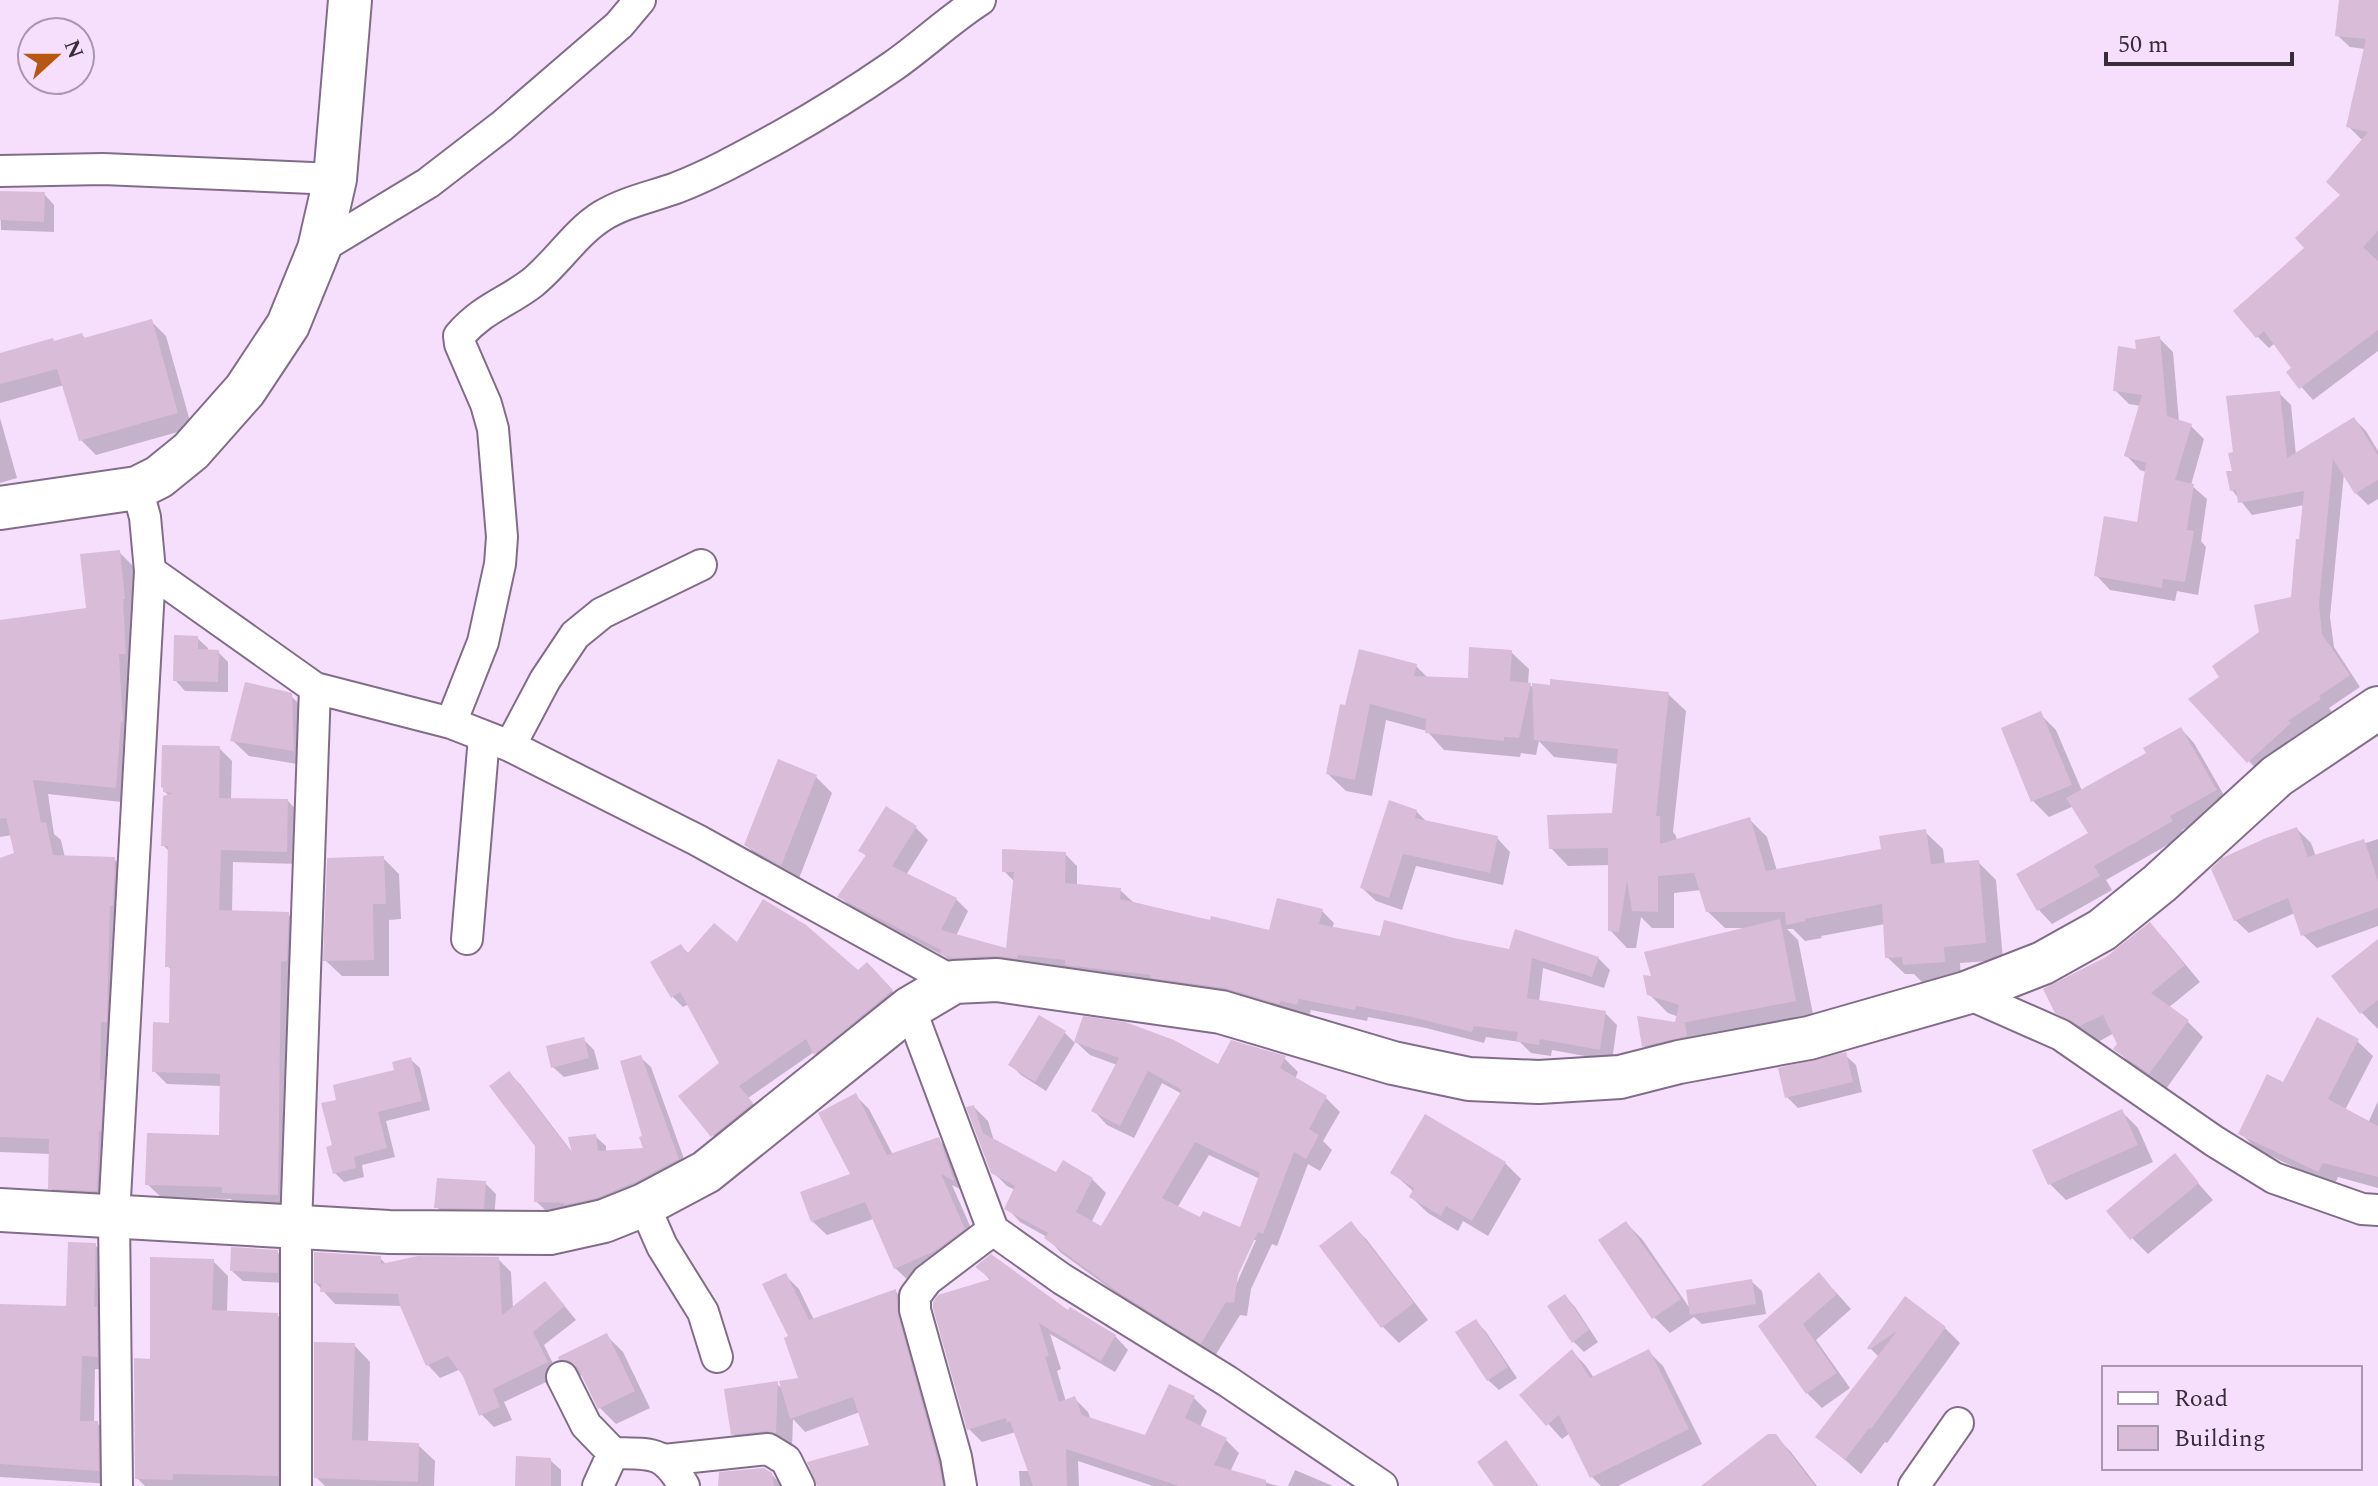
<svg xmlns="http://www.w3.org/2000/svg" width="2378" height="1486" viewBox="0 0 2378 1486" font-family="Spectral,serif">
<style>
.shadow{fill:#0003;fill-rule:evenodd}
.building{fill:#d9bcd7;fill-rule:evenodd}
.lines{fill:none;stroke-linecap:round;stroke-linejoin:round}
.street-casing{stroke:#826d89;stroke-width:34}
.secondary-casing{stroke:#826d89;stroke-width:46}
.street{stroke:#fff;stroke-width:30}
.secondary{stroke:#fff;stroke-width:42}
</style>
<rect width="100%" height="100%" fill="#f6defd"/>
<path class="shadow" d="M2341,0h37v351l-65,49 -24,-27 5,-4 -19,-26 -6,5 -12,-12 50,-88 35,-52 23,-56 -4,-1 -13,-13 17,-77 -15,-2 -13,-12z
M0,193l44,1 10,11v27l-53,-2z
M151,321l15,15 26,92 -96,27 -15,-15 -17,-55 -64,18v-48l82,-20 4,4z
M2159,338l14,14 6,70 11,3 14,14 -13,46 16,14 -6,42 5,6 -8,48 -21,-4 -2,10 -65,-11 -13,-14 42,-52 7,-52 -6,-2 -13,-14 14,-50 -12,-2 -14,-14 24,-39z
M2279,393l12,12 5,50 58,-36 12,12 12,20v48l-10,6 -12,-12 -12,-20 -14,144 4,30 26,40 -31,21 3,4 -33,22 2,2 -40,38 -70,-75 31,-22 71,-78 11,-94 -52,10 -20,-25 3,-36z
M0,418l17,60 -17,5z
M119,552l16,16 -4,235 -83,-9 6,40 7,6 4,18 49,1 16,16 -18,331 -46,-2 -16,-16 1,-34 -51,-2v-292l17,-6 -5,-19 -12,2v-215l88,-12z
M197,638l11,10v3l10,1 10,10v30l-43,-1 -10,-11z
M1511,652l18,17 -1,15 7,5 133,5 18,17 -13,121 3,4 1,5 72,-22 18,18 10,34 106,-21 42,-18 18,17 2,16 33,-3 18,18 7,80 -43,3 1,16 -39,3 -8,-8h-9l-18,-17 -2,-33 -64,12 1,2 -17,3 -12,-12h-6l11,11 16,79 -151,45 -19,-18 33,-22 2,-7 -11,-4 -19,-19 4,-16 90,-50h-18l-18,-17 -6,-21 -27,3v35h-22l-11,-11 -5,31h-9l-17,-18v-65l-42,1 -17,-18 62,-33 6,-51 -65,-7 -15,-16 -3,14 -15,-2 -1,4 -76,-7 -17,-19 -41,-11 -14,76 -26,-5 -18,-17 19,-66 69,-42 12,12 42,3z
M290,695l17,17 2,54 -60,-10 -17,-16z
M2040,714l16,16 26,61 66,-37 33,-25 13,14 35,61 -47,26 3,5 -79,45 6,10 -60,34 -13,-14 -20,-35 72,-41 -17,-28 -25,11 -16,-16z
M219,748l13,13 -1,39 57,1 13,14 -1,49 -67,-2 -1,50 56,2 13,13 -10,280 -54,-1 -6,-7 -70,-2 -14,-13 74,-46 1,-52 -55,-2 -13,-13 17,-46 1,-55 -5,-4 3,-114 -7,-7 6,-49 -4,-4z
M816,777l16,16 -34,88 -36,-20 -16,-16z
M887,809l29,19 12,12 -22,35 50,24 12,12 -12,25 52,14 7,-68 -11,-11 61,-17 12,12v20l43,4 13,12 79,21 59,10 51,-22 12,12 -2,5 50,10 216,20 12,12 -6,18 -61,-20 -4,34 66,11 12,12 -5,36 -60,-11 -1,6 -20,-3 -11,-11 -34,-5 -2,6 -58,-15 -58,-11 -1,4 -56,-11 -2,6 -17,-5 -338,-46 -8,-8 -94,-49 -12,-11 27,-40 -6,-6z
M1416,811l12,12 69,15 13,14 -7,33 -87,-19 -14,44 -26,-9 -14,-13z
M2297,829l14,14 5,14 47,-16 3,2 12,-4v87l-61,22 -14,-13 -8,-22 -46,20 -14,-13z
M383,858l16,16 2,45 -12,1v56h-47l-17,-16z
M2150,925l16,16 34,41 -32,26 19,13 16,16 -37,52 -34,-24 -16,-16 3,-4 -5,-12 -16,9 -24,-14 -17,-16 50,-53z
M2378,942v87l-16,-16 -28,-37z
M738,945l120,28 20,2 25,28 -77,61 -12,-12 -66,46 14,17 -38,31 -11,-11 8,-72 -32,-59 -6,3 -11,-11 9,-50 9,9z
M1064,1032l11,11 -29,48 -25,-16 -10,-10z
M583,1039l11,11 5,19 -35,8 -11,-10z
M2357,1041l16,15 -28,54 23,13 10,-22v87l-40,-11 -4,9 -78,-37 -15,-16 43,-48z
M1076,1042l142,24 66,-8 14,14 -3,7 31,19 14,14 -17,29 9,9 -12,21 -12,-7 -31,82 -5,-2 -21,45 -4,27 -7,-1 -25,41 -81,-50 -74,-54 -13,-15 -27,-15 -13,-14 8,-18 -8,-4 -14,-14 -19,-65 14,14 6,20 62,34 36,4 14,14 -15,30 11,6 80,-135 -20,-11 -28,55 -27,-13 -13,-14 23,-46 -27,-10zM1209,1155l51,24 -19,51 -40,-11 -24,-11zM1252,1240h4l-20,45 -4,-2z
M1845,1055l11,10 6,27 -64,16 -11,-11z
M640,1057l11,10 37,103 -80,38 -61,4 -11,-11 1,-55 -28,-73 11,11 55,72 20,-20 11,10v6l39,-3z
M410,1059l10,9 10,42 -44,11 9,36 -33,8 2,12 -20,5 -9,-9 -1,-26 4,-46 58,-30z
M855,1095l14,14 24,46 45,-16 14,15 14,38 -14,-7 26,59 -68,38 -15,-14 -22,-49 -46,16 -15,-14 41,-46z
M2122,1112l16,16 15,34 -87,38 -16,-16z
M2174,1156l39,44 -65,54 -16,-16z
M1505,1163l16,16 -33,57 -25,-15 -5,10 -30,-18 -17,-16 3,-5 -21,-19z
M485,1183l11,11 -2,24 -47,-1 -10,-10z
M1626,1223l16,16 49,71 60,-29 11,10 4,23 -64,10 -8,-7 -24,16 -16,-16z
M1351,1224l16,16 61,80 -29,23 -16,-16 -61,-81z
M95,1245l14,15 2,110 -16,-1 -1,54h3l15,15v46l-112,-7v-172l68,3z
M277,1252l11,10v21l-45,-2 -11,-10z
M380,1258l7,7 111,-6 13,13 2,37 44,-12 19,23 -32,25 15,31 -55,26 8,18 -18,7 -13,-13 -20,-45 -21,9 -12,-13 -26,-59 -67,-2 -19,-21z
M213,1261l15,15 -1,37 50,2 15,15v156h-147l-8,-8 15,-117z
M978,1267l137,69 13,14 -13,22 -65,-38 11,35 -4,2 9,31 8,-4 14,14 3,8 55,18 48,-40 13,13 -7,16 26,13 13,13 -9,19 48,14h-125l-75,-25 1,25h-59l-1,-15h11l-14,-39 -34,10 -13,-13 22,-148z
M785,1275l14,14 15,31 82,-28 13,13 44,181h-134l52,-39 -11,-35 -55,20 -12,-13 -1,29 -42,2 -17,-16 44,-50 7,6 17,-10 -10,-43z
M1833,1289l18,20 -35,31 34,48 -28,20 -15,-15 -46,-67z
M1565,1296l10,11 23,35 -14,10 -11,-11z
M1905,1298l40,30 15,15 -73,100 -2,-1 -24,32 -43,-38 61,-79 -10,-10z
M1476,1321l10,11 31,46 -18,12 -11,-10z
M607,1336l16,16 27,56 -34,16 -16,-16 -16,-32 -6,-1 -17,-17z
M354,1345l16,17 -2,81 50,2 17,16 -1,25h-109l-9,-9z
M1572,1351l14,15 8,12 54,-27 15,15 39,78 -84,42h-17l-9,-9 -22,-44 -8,6 -40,-44z
M1775,1436l16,16 26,34h-112z
M550,1460l11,10v16h-44z
M1295,1470l38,16h-45z
M771,1474l12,12h-62z"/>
<path class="building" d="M2339,0h39v231l-15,16 15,14v69l-79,59 -13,-17 5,-4 -27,-37 -8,7 -23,-27 71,-63 -9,-10 45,-43 -14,-13 42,-50 -22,-5 20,-88 -31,-3z
M0,191l45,1 -1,30 -44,-2z
M152,319l26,94 -99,28 -22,-72 -57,15v-31l53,-15 1,3 28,-8 2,5z
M2160,336l7,80 25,8 -17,56 19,4 -7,46 7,1 -9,51 -22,-3 -1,9 -68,-12 10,-60 33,6 9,-59 -22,-7 18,-61 -29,-4 5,-45 18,3 -1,-9z
M2280,391l7,67 67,-41 24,39v24l-23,14 -22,-35 -14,145 3,30 28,41 -31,21 2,3 -33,22 3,2 -44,40 -59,-64 31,-22 -7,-11 47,-34 -5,-27 37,-8 5,-58h3l5,-48 -66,12 -2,-13 -6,1 -4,-20h6l-4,-18 5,-1 -7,-56z
M120,550l5,49h-2l3,55h-7l4,68h-2l-5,66 -83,-8 8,43 5,-1 7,33 62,2 -2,49h-3l-3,116h-6l-1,58h4l-3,52 -2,-1 -2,60 -49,-2 1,-50 -49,-2v-279l14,-5 -8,-35 -6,1v-199l86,-12 -6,-54z
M174,635l24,1v13l21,1 -1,32 -45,-1z
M1469,647l43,3 -2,31 21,2 -12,55 -15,-1v4l-79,-8 1,-14 -56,-15 -15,76 -29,-6 14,-70 5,1 14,-56 58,15 -3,12 54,2z
M1550,679l119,13 -13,124h4v28l90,-27 16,54 115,-22 -2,-13 47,-7 5,35 48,-4 7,83 -42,4 1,15 -42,3 -1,-8 -17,1 -3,-54 -77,15 1,2 -20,4 -1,-13h-79l-12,-39 -36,3v36l-26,-1 -5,-30 -8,51 -11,-1v-83l-59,1 -2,-34 65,-2 6,-64 -84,-9 -2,-57 18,2z
M245,682l47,11 2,58 -64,-10z
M2041,711l31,74 -41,17 -30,-74z
M2181,727l36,63 -47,26 3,5 -79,45 6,10 -63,35 -21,-37 72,-41 -22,-35 80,-45 -3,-5z
M162,745l58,1 -1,52 69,1 -1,53 -66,-2 -2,60 70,2 -2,49 -6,1 -3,233 -56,-2v-6l-77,-2 2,-52 72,2 1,-61 -68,-2 1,-50 16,1 1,-56h-5l3,-121h-7l2,-50 10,-3 -10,-1v-4l-2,-1z
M778,759l39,16 -36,91 -37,-21z
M1389,800l28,10 -2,8 83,18 -8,37 -87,-19 -14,44 -29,-10z
M886,806l31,20 -25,40 65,32 -16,32 65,18 8,-76h-12v-23l64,3 -1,31 56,5 -1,11 90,21 1,-4 58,14 8,-32 46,11 -4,15 61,12 4,-16 70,18 55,11 6,-20 84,28 -7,20 -60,-19 -5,40 79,13 -6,39 -60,-11 -1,6 -23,-4 2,-9 -44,-6 -2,6 -60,-15 -56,-11 -1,4 -56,-11 -2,6 -16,-4 -2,3 -54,-16 -75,-10 1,-3 -86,-10v-5l-47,-5 -1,4 -21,-3 -43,2 -10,-3 -3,-1 1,-4 -104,-53 29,-42 -8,-4z
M2297,827l11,30 56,-18 14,42v27l-77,28 -13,-38 -54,23 -23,-52 11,-11 44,-20z
M384,856l2,48h-13l1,56 -51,1 4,-103z
M763,899l43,26 52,45 9,-8 26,28 -79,65 -8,-16 -67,47 14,17 -42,34 -33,-41 41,-33 -39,-71 -9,6 -21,-36 31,-18 6,10 27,-31 23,19z
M1780,919l16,82 -115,22h4l2,13 -45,11 -5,-31 38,6 4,-17 -32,-10 -4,-20 8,1 -7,-24z
M2150,922l35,43 -34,28 38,27 -40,54 -36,-25 4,-5 -14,-29 -23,11 -25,-13 -12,-24 63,-32z
M2378,939v61l-18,14 -29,-38z
M1039,1015l27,16 -31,51 -27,-17z
M1083,1016l42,6 49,18 44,24 13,-24 55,16 -6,12 47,28 -18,33 10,6 -13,24 -12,-7 -31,82 -5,-2 -20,43 -4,28 -8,-1 -25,42 -83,-52 -74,-54 4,-5 -44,-24 11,-23 -24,-13 -25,-66 8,-2 9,28 73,39 7,-12 30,18 -17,34 25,14 81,-136 -34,-19 -28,55 -29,-15 28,-53 -45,-16zM1195,1142l65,31 -20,54 -37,-16 -3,6 -38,-19z
M2317,1017l42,22 -31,60 50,27v51l-55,-14 -5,9 -80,-38 29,-60 16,8z
M584,1037l5,21 -38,10 -5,-22z
M1846,1052l7,30 -68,16 -7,-30z
M641,1055l38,104 -42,22 -40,17 -33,7 -1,-2 -29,-1 1,-56 -46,-60 20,-15 63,82 -4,-16 28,-3 2,17 45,-3 -4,-11 3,-1 -22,-75z
M411,1057l11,44 -44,11 9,36 -33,9 2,11 -23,6 -7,-27 6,-2 -11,-42 15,-3 -3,-15 61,-15 -2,-8z
M856,1093l31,62 52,-18 15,44 -13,-7 24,55 -30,22 -41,18 -29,-67 -54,20 -11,-30 50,-18 -32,-61z
M2122,1109l16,36 -90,40 -16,-35z
M1425,1114l81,48 -34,59 -26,-15 -5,10 -32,-19 5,-9 -24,-15z
M2175,1153l24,30 -69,57 -24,-29z
M437,1178l49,3 -2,28 -50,-1z
M1351,1221l63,82 -33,25 -62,-82z
M1626,1221l55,78 -29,20 -54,-79z
M68,1242l28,1 -2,64h3l1,50 -16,-1 -2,65h18l1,50 -99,-7v-160l66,2z
M231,1247l47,3v23l-48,-2z
M314,1252l67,4v8l37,-8 81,1 3,58 43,-34 20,25 -32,26 15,30 -55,27 7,18 -21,9 -16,-40 -15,-20 -22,10 -26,-60 -2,-12 -78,-2 1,-8 -7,-1z
M991,1254l77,56 2,-3 46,28 -15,26 -62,-38 10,33 -4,1 14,45 16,-6 7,19 63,20 24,-51 26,12 -10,22 42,20 -13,27 52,15v6h-87l-113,-37 1,37h-34l-23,-65 -3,2 -1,-5 -39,12 -34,-122v-6l5,-7 53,-16 -16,-12z
M150,1257l64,2 -2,51 66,3v163l-105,-2v6l-38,-1 -1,-121 16,1z
M1819,1272l18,22 -34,30 34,49 -31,21 -48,-68z
M786,1273l23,47 87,-31 2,26 40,146 5,25h-126l-10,-24 62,-17 -16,-48 -63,22 -11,-38 19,-3 -14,-40 4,-2 -26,-52z
M1752,1279l4,25 -66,11 -4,-25z
M1565,1294l24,36 -17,13 -25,-37z
M1905,1296l41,31 -75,102 -2,-1 -24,32 -30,-23 82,-106 -28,19 -2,-2z
M1476,1319l32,48 -21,14 -32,-49z
M607,1333l28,58 -37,18 -20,-41 -7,-6 -12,-2 -1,-3z
M314,1342l41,1 -3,97 67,3 -1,39 -104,-4z
M1572,1349l18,29 59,-29 40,80 -99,49 -31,-63 -13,11 -27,-31z
M778,1381l-2,52 -10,-2 -35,4 -7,-46z
M1768,1434h8l39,52h-114z
M1506,1440l33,46h-45l-17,-24z
M516,1456l35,2v28h-36z
M764,1468l8,5 2,13h-56l1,-14z"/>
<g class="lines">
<defs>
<path id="street" d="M0,171l103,-2 232,10
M319,249l109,-66 74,-57 117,-101 21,-25
M150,571l165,117 136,35 59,23 187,94 257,142
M451,723l32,-81 17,-78 2,-27 -9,-108 -7,-25 -26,-60 -1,-8c24,-28 47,-33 73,-53 25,-20 43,-50 70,-67 23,-14 49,-19 74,-28 36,-14 70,-33 103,-51 39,-22 78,-46 114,-71 30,-21 56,-46 87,-66
M510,746l35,-66 30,-45 27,-22 99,-48
M467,939l17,-202
M1966,993l95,42 153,106 60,37 88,31 16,1
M910,1008l83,222 69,49 165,102 155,105
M644,1205l18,41 41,66 14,45
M562,1377l24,48 27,28 -15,33
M613,1453c39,1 50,-3 71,33
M664,1460l104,-11 18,11 13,26
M117,1486l-3,-270 36,-645 -5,-54 -8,-29
M296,1486v-259l19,-539
M961,1486l-5,-29 -41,-147v-14l12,-16 66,-50
M1914,1486l44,-63"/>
<path id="secondary" d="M0,508l137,-20 22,-11 32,-26 54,-61 43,-65 31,-76 16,-70 15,-179
M0,1210l389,22 161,1 54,-12 40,-16 62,-33 204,-164 44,-26 43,-2 224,32 172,51 76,16 70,3 81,-5 59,-15 130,-24 157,-45 77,-30 59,-33 58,-47 117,-107 101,-68"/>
</defs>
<use href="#street" class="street-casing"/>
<use href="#secondary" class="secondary-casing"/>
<use href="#street" class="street"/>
<use href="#secondary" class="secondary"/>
</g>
<rect x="2102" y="1366" width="260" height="104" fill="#f6defd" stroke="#a997af" stroke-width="2"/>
<rect x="2118" y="1392" width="40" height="12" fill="#ffffff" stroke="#a997af" stroke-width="2"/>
<text x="2174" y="1406" font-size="24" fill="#362d39">Road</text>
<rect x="2118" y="1426" width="40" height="24" fill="#d9bcd7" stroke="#a997af" stroke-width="2"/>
<text x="2174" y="1446" font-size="24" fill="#362d39">Building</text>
<g transform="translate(56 56) rotate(69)"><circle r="38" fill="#f6defd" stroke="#a997af" stroke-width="2"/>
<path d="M0-6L14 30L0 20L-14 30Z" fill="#b75712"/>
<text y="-12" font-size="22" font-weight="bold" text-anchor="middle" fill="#362d39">N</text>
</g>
<path d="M2106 52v12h186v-12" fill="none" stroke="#362d39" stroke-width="4"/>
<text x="2118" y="52" font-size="24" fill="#362d39" stroke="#f6defd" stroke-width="6" paint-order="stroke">50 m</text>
</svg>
